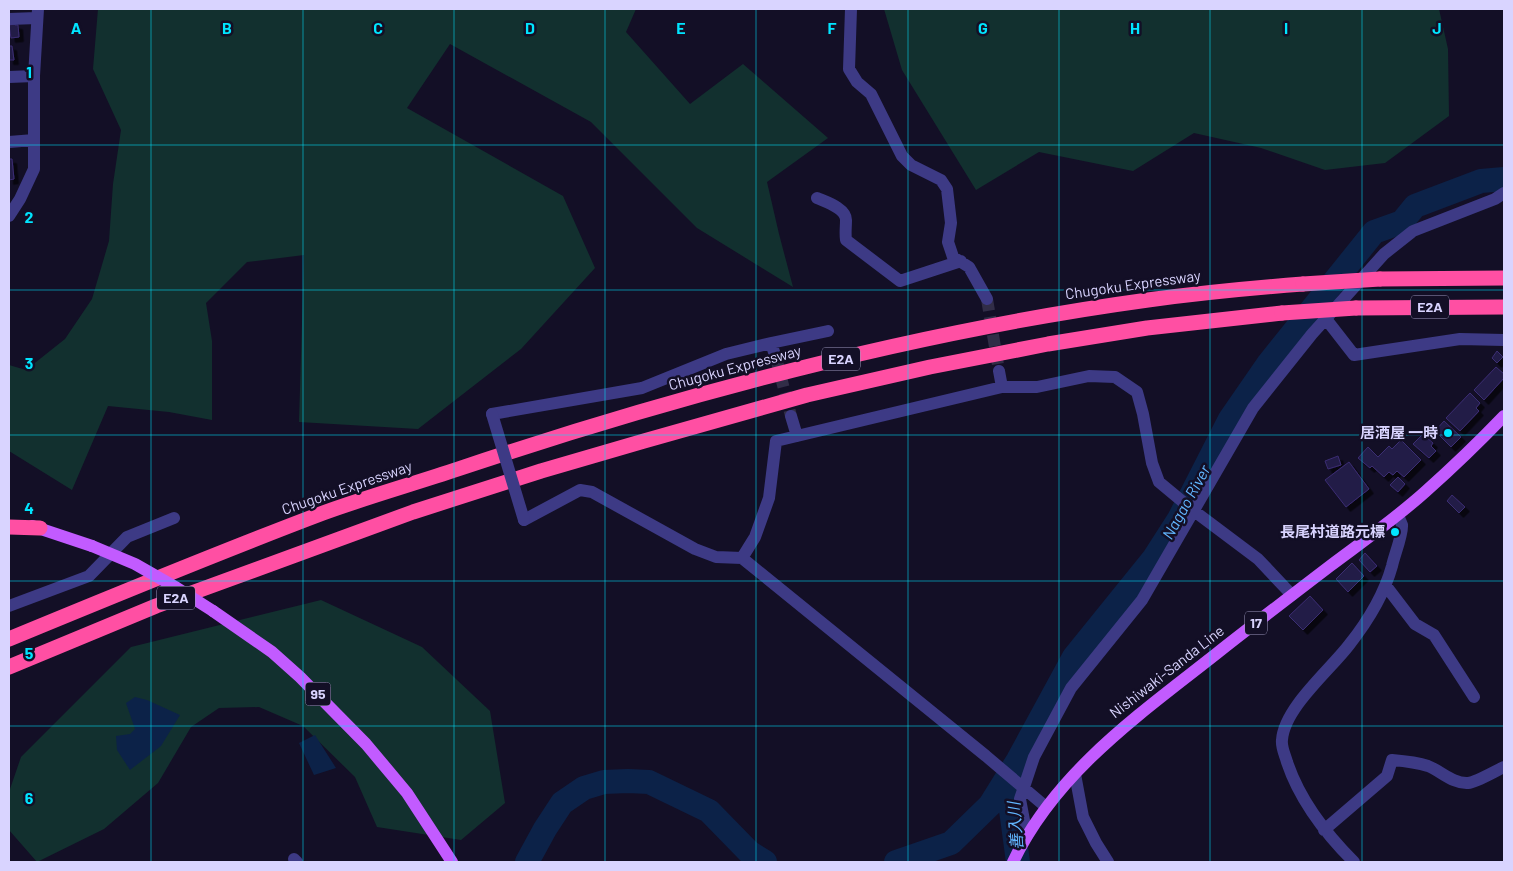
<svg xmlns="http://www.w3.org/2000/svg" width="1513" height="871" viewBox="0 0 1513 871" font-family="Barlow,'Noto Sans JP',sans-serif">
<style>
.green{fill:#12302f}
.water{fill:#0c2248}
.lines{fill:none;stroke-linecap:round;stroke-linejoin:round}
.river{stroke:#0c2248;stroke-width:24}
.building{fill:#241b47;stroke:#3b2d73;filter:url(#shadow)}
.minor-tunnel{stroke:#312d47;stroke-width:12;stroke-dasharray:12 6;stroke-linecap:butt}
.minor{stroke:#3d3a85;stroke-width:12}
.major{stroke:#c25bff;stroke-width:12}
.highway{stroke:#ff4fa3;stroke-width:15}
.minor-bridge{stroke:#3d3a85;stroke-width:12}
.major-bridge{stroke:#c25bff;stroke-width:12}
.highway-bridge{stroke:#ff4fa3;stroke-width:15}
.grid{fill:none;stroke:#00e5ff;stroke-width:1;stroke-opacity:0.55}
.poi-dot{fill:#00e5ff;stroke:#130f26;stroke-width:2}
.labels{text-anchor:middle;stroke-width:5;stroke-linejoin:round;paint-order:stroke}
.shield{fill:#130f26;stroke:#9e99be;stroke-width:1}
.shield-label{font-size:14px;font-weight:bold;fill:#d9d4ff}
.street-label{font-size:15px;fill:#d9d4ff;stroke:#130f26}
.poi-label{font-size:15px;font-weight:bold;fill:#d9d4ff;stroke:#130f26;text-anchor:end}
.water-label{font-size:16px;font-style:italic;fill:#62b6ff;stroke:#130f26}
.grid-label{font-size:16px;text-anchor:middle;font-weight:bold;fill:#00e5ff;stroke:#130f26;stroke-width:5;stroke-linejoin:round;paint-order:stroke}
</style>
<defs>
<filter id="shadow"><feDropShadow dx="4.5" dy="4.5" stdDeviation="0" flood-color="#0009"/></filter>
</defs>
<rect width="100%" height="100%" fill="#130f26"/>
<path class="green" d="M98,9h538l-10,23 64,72 53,-40 85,74 -61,44 12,52 14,53 -96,-59 -106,-106 -141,-78 -43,64 156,88 32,72 -74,81 -103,80 -119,-7 5,-167 -57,7 -41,41 6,38v79l-43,-8 -61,-6 -36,84 -63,-39v-86l17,5 39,-31 27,-40 17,-58 4,-57 8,-54 -28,-61z
M884,9h555l9,40 1,67 -64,47 -60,7 -64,-22 -67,-15 -61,38 -94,-19 -63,38 -74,-120z
M321,600l101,47 68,64 15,92 -44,37 -84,-13 -22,-50 -52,-51 -44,-19 -40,1 -28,19 -33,56 -54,46 -67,33 -28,-32v-38l12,-35 110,-110z"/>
<path class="water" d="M135,697l12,3 33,15 -19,31 -31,24 -13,-20 -1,-14 14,-2 5,-5 -9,-26z
M315,735l21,33 -22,7 -15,-32z"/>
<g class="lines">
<path class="river" d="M1017,769l-6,41 7,52
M527,862l18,-33 17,-26 22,-15 20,-6 24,-1 21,1 60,29 40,41 16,10
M896,862l55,-19 39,-38 28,-45 56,-103 80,-99 25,-39 51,-100 38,-55 106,-132 28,-10 13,-16 66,-25 23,-2"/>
</g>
<path class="building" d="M15,24v1h3l1,12 -8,1 -2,-13z
M9,46h3l2,14h-5z
M9,159h3l2,20 -5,1z
M1497,351l6,6 -6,6 -5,-5z
M1496,367l8,7v4l-20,22 -10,-10z
M1470,393l10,10 -4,5 3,3 -19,20 -14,-13z
M1444,421l17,16 -10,10 -16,-16z
M1423,434l10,9 -2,3 5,5 -7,7 -16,-14z
M1401,440l20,20 -17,17 -7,-6 -4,4 -4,-3 -5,5 -12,-11 -2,2 -12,-10 10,-11 10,10 11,-11 3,3z
M1338,456l3,9 -13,4 -3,-8z
M1349,462l20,27 -23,18 -21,-27z
M1398,477l7,7 -7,8 -8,-7z
M1452,495l13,12 -6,6 -12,-12z
M1365,553l12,13 -7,6 -11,-12z
M1352,563l12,13 -16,16 -12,-13z
M1310,596l13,14 -20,20 -14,-14z"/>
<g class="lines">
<path class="minor-tunnel" d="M987,299l12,72
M776,358l15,58"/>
<path class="minor" d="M851,9l-2,60 8,13 14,12 31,62 9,9 30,15 6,9 4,34 -3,19 5,15 16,10 18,32
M9,19l28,-1
M9,77l25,-1
M9,142l25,-2
M817,198c9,4 29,10 29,22 0,7 -1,13 0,20l54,41 61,-20
M9,216l11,-17 14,-30v-93l4,-67
M1326,319l28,36 106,-16 44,1
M771,343l57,-12
M999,371l3,16
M492,414l150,-26 84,-34 45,-11 5,15
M791,416l6,20
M524,520l56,-30 12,2 103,57 21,8 26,1 13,-21 14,-39 7,-57 226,-54h35l52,-11 26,1 22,15 6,22 9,49 7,19 35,29 64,48 34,36
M742,558l244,198 60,51
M1386,586l29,38 19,11 40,62
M9,606l80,-30 38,-39 47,-19
M1075,774l8,43 13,26 12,19
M1324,830l63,-54 5,-16c12,1 24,2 36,6 13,5 25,18 40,17 9,-1 27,-12 36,-16
M1027,836l-7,-37 14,-42 37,-69 71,-88 111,-192 59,-74 72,-80 29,-23 82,-32 9,-6
M294,859l3,3
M1354,862c-28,-28 -54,-61 -67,-100 -2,-7 -6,-15 -5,-22 2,-32 48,-70 67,-95 19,-24 35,-50 43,-79 2,-10 11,-32 10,-41 -1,-3 -3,-7 -4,-10"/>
<path class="major" d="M32,526l60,20
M213,611l59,41 28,25 66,67 41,49 45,69
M1013,862c43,-90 127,-148 203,-208 38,-30 76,-59 114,-88 32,-24 65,-47 95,-74 27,-24 54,-50 79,-76"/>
<path class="highway" d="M1380,279l124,-1
M1356,308l148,-1
M9,527l31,1
M9,639c104,-43 208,-86 314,-126 44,-16 90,-29 135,-44 224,-75 455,-137 690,-169 51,-7 103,-12 155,-16
M9,667l147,-61 257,-94 128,-41 103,-30 163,-46 123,-28 118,-23 99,-16 135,-15"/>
<path class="minor-bridge" d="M492,414l32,106"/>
<path class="major-bridge" d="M92,546l43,18 42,24 36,23"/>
<path class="highway-bridge" d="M1303,284l77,-5
M1282,313l74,-5"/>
</g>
<path class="grid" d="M151,9v853M303,9v853M454,9v853M605,9v853M756,9v853M908,9v853M1059,9v853M1210,9v853M1362,9v853M9,145h1495M9,290h1495M9,435h1495M9,581h1495M9,726h1495"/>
<g class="poi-dot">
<circle cx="1448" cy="433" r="5"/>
<circle cx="1395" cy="532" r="5"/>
</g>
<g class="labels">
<g class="shield">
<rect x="1411" y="295.5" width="38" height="23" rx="4"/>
<rect x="822" y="347.5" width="38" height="23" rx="4"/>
<rect x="157" y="586.5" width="38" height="23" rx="4"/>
<rect x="1245" y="611.5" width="22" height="23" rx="4"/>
<rect x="305.5" y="682.5" width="25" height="23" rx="4"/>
</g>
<g class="shield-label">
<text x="1430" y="312">E2A</text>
<text x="841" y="364">E2A</text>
<text x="176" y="603">E2A</text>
<text x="1256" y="628">17</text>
<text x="318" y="699">95</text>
</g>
<g class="street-label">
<text transform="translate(1133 285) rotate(-8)" y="5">Chugoku Expressway</text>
<text transform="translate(735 368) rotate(-15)" y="5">Chugoku Expressway</text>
<text transform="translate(347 488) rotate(-19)" y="5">Chugoku Expressway</text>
<text transform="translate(1167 672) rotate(-38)" y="5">Nishiwaki-Sanda Line</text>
</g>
<g class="poi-label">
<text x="1438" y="438">居酒屋 一時</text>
<text x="1385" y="537">長尾村道路元標</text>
</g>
<g class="water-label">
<text transform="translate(1186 502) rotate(-61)" y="6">Nagao River</text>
<text transform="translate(1015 826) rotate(-94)" y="6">善入川</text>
</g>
</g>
<g class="grid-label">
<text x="76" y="34">A</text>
<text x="227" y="34">B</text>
<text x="378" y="34">C</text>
<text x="530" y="34">D</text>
<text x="681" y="34">E</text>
<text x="832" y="34">F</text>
<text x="983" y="34">G</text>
<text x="1135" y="34">H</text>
<text x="1286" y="34">I</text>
<text x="1437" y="34">J</text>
<text x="29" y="78">1</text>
<text x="29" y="223">2</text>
<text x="29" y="369">3</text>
<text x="29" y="514">4</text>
<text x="29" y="659">5</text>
<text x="29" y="804">6</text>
</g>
<rect width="1513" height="871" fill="none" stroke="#d9d4ff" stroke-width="20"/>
</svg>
